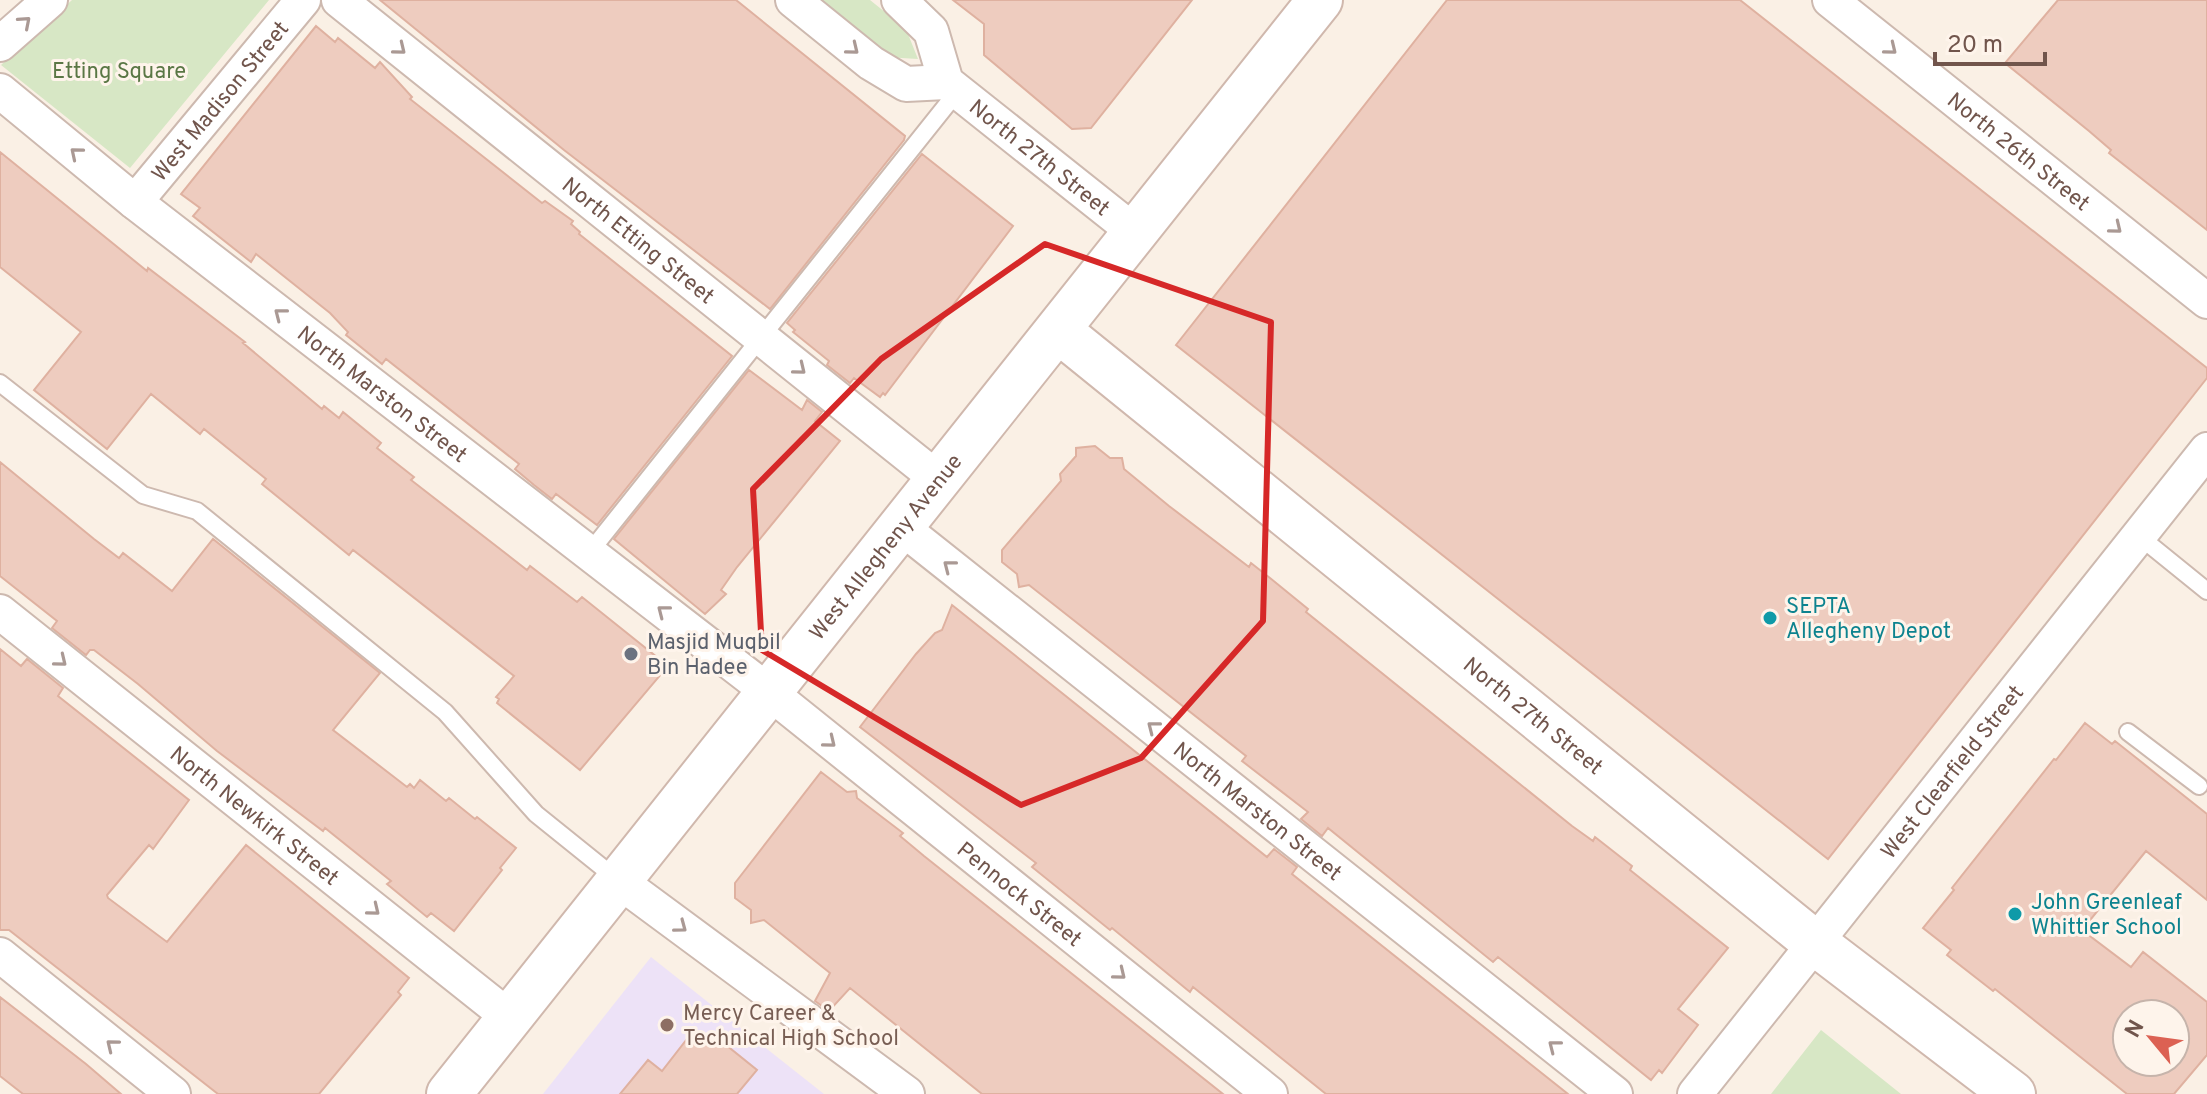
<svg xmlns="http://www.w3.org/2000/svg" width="2207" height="1094" viewBox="0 0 2207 1094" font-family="Overpass,sans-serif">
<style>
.education{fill:#ede2f7}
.green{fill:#d7e7c5}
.building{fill:#eeccbf;stroke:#dfb1a0;stroke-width:2;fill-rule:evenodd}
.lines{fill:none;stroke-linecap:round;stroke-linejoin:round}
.lane-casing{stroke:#cdb9af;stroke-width:20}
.street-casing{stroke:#cdb9af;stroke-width:38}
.secondary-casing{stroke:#d0b8ad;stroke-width:48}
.lane{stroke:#fff;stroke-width:16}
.street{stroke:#fff;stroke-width:34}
.secondary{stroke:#fff;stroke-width:44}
.oneway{stroke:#aa9994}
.marked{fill:none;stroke:#d62828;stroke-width:6;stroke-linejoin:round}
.culture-dot{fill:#0f9aa8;stroke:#fef4eb;stroke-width:3}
.worship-dot{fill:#6b7280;stroke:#fef4eb;stroke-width:3}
.education-dot{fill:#8d6e63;stroke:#fef4eb;stroke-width:3}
.labels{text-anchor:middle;stroke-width:6;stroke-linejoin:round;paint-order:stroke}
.park-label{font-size:22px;fill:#5a7745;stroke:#fef4eb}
.street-label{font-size:22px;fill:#71554c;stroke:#fef4eb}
.culture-label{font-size:22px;fill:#0d838f;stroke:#fef4eb;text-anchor:start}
.worship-label{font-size:22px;fill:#5b616d;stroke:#fef4eb;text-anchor:start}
.education-label{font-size:22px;fill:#785e54;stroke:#fef4eb;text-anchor:start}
</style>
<rect width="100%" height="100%" fill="#faf0e5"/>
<path class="education" d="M651,957l173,137h-281z"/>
<path class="green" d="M72,0h197l-139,168 -129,-103z
M812,0h58l36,29 12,30 -33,-2z
M1821,1030l80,64h-130z"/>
<path class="building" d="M380,0h356l169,136 -1,4 -134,169 -206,-159z
M953,0h239l-101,128 -19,1 -88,-74v-31z
M1447,0h293l467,368v10l-379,481 -652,-514z
M2058,0h149v230l-98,-77 2,-3 -22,-19 -84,-68z
M316,26l19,16 3,-4 37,30 5,-6 32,35 -2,2 132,104 3,-2 28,20 -2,3 9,8 -1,2 153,122 -135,169 -41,-31 -4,5 -18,-14 -19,-16 4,-5 -133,-105 -4,5 -36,-29 2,-3 -18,-19 -74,-59 -5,8 -58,-46 7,-8 -19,-14z
M0,152l147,119 1,-3 97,74 -2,1 79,66 2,-3 15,12 4,-6 38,31 -4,5 37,29 -3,3 116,90 3,-4 47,36 5,-5 86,69 -88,104 -83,-67 2,-4 -3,-2 18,-21 -161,-126 -4,5 -87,-71 4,-5 -62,-50 -4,5 -49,-40 -44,55 -73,-59 47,-58 -81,-65z
M922,154l91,72 -128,169 -2,-2 -3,4 -26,-19 -4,5 -23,-18 2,-4 -36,-29 2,-2 -8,-7z
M749,370l53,40 5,-10 15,12 -7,9 25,20 -103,126 -16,23 5,4 -21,20 -91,-75z
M1095,446l15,12h12l2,11 45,37 80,61 2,-4 19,15 38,31 -2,3 266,214 21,15 2,-4 37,29 -2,4 98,78 -50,61 20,16 -36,48 -3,-3 -8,10 -153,-123 -5,5 -165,-134 -6,8 -21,-17 7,-7 -66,-51 4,-5 -217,-171 -10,2 -2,-13 -15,-12v-12l59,-69 -1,-7 16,-18v-8z
M0,462l94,77 25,19 4,-5 49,38 41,-52 167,134 -47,57 74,57 3,-3 4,4 6,-8 26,21 3,-3 26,21 2,-2 39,31 -16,20 2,2 -48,61 -23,-18 -4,4 -40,-33 4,-3 -66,-53 -2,3 -106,-80 -79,-67 -44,-34h-4l-4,5 -34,-27 5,-7 -57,-45z
M952,605l315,252 7,-8 23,18 -5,7 276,220h-242l-133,-107 -3,5 -78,-64 -2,2 -78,-63 4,-4 -176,-136 56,-73 19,-21 7,-3z
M0,649l21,17 6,-7 36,29 -5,8 131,104 -36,49 -4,-4 -42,50 1,3 59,44 79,-97 163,133 -11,14 3,3 -82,99h-101l-209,-164h-9z
M2085,723l27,21 3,-3 92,73v86l-61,-49 -64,79 49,37 12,-15 64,50v53l-33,39h-47l-132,-105 -2,2 -46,-36 4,-5 -28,-22 31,-38 -2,-2 102,-129 2,1zM2127,1014h48v48h-48z
M821,772l26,20 9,-1 1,7 46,35 -3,3 24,20 299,238h-241l-132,-106 -21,23 -14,-10 15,-28 -66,-53 -13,3v-13l-16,-12v-15z
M0,997l86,67 35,30h-98l-23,-18z
M694,1030l16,14 6,-7 41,33 -20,24h-117l28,-34 14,11z"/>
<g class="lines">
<defs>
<path id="lane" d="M0,383l143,112 54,16 248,201 91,102 82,66
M2139,536l68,55
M589,553l368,-461
M2128,732l71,54"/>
<g id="street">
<path id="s1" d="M339,0l600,480"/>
<path d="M793,0l78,63 35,21 40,-2"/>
<path id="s2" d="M899,0l32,31 15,51 190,151"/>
<path id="s3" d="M1830,0l377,301"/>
<path d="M0,44l50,-44"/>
<path id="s4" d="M0,91l135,111 634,490 501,402"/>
<path id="s5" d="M135,202l168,-202"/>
<path id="s6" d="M901,527l714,567"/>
<path id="s7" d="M0,612l510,406"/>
<path d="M619,881l288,213"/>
<path d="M0,955l173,139"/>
<path id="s8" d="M1695,1094l512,-644"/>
</g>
<g id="secondary">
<path id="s9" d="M1058,330l757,613 198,151"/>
<path id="s10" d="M449,1094l871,-1094"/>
</g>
</defs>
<use href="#lane" class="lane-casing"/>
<use href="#street" class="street-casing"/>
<use href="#secondary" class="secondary-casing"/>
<use href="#lane" class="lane"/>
<use href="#street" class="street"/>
<use href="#secondary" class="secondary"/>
</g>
<defs><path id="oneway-chevron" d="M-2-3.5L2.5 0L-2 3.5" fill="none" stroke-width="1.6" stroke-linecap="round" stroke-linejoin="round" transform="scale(2)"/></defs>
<g class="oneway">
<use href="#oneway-chevron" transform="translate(25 22) rotate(-41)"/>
<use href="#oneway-chevron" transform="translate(400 49) rotate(39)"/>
<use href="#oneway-chevron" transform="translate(853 49) rotate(39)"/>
<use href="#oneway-chevron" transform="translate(1891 49) rotate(39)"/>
<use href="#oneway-chevron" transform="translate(76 153) rotate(-140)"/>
<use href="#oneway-chevron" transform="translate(2116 228) rotate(39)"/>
<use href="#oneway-chevron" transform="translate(280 314) rotate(-142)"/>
<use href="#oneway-chevron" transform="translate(800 369) rotate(39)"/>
<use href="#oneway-chevron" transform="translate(949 566) rotate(-142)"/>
<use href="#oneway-chevron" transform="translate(663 611) rotate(-142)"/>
<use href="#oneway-chevron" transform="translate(61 661) rotate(39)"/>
<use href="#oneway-chevron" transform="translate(1153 727) rotate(-142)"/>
<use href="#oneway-chevron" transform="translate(830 742) rotate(39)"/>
<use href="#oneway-chevron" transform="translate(374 910) rotate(39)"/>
<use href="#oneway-chevron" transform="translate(681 927) rotate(37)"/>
<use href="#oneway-chevron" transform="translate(1120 974) rotate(39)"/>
<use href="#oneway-chevron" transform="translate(112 1045) rotate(-141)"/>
<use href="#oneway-chevron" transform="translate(1554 1046) rotate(-142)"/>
</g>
<path class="marked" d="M1045,244l226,78 -8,299 -122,137 -120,47 -259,-155 -9,-161 128,-130z"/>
<g class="culture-dot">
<circle cx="1770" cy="618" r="8"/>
<circle cx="2015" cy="914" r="8"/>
</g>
<circle class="worship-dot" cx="631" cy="654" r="8"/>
<circle class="education-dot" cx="667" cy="1025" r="8"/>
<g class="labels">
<g class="park-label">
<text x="119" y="78">Etting Square</text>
</g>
<g class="street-label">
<text dy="8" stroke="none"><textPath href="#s5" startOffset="132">West Madison Street</textPath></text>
<text dy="8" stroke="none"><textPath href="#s3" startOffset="242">North 26th Street</textPath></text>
<text dy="8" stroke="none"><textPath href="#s2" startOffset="218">North 27th Street</textPath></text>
<text dy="8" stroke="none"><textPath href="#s1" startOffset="384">North Etting Street</textPath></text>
<text dy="8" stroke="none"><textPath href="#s4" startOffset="488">North Marston Street</textPath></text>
<text dy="8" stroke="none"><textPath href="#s10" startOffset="700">West Allegheny Avenue</textPath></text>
<text dy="8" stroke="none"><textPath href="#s9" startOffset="612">North 27th Street</textPath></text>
<text dy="8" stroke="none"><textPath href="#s8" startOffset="412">West Clearfield Street</textPath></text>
<text dy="8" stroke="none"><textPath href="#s6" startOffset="456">North Marston Street</textPath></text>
<text dy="8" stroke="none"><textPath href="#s7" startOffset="326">North Newkirk Street</textPath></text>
<text dy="8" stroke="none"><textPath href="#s4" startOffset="1298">Pennock Street</textPath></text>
</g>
<g class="culture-label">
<text x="1786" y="613">SEPTA<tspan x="1786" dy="25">Allegheny Depot</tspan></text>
<text x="2031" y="909">John Greenleaf<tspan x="2031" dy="25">Whittier School</tspan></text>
</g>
<g class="worship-label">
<text x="647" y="649">Masjid Muqbil<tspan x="647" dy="25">Bin Hadee</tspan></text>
</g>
<g class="education-label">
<text x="683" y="1020">Mercy Career &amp;<tspan x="683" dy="25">Technical High School</tspan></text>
</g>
</g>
<g transform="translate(2151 1038) rotate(299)"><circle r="38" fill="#fef4eb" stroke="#c6b4ab" stroke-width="2"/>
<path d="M0-6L14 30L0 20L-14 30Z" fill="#dc6153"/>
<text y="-12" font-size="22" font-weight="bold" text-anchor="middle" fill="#71554c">N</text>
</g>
<path d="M1935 52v12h110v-12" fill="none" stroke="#71554c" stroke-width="4"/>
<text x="1947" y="52" font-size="24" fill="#71554c" stroke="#fef4eb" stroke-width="6" paint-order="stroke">20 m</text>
</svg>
